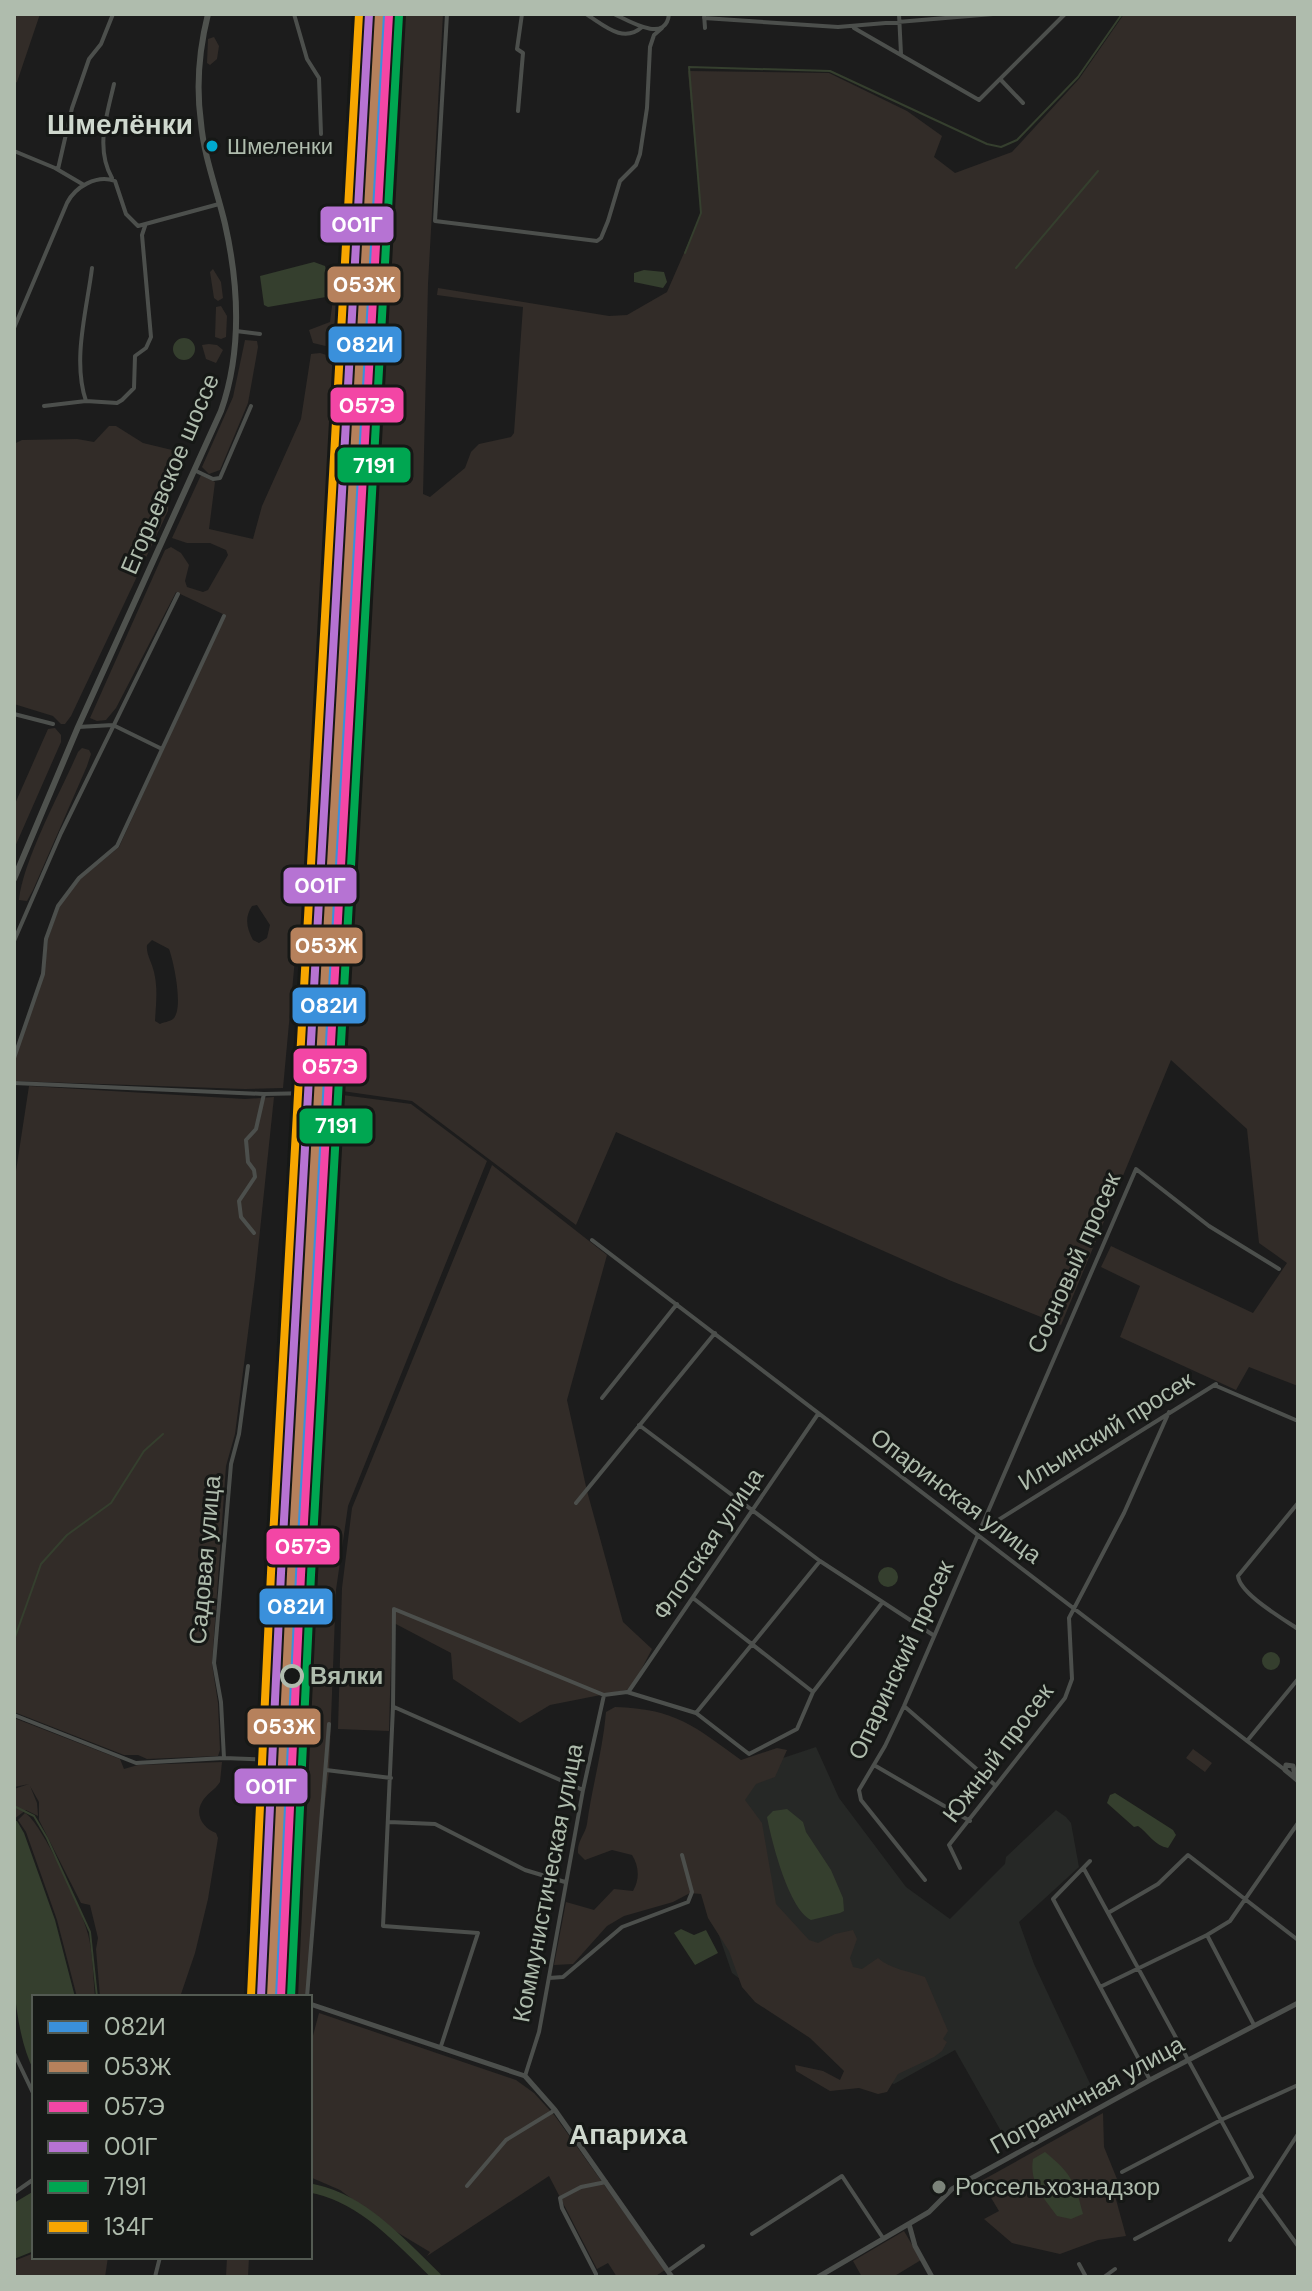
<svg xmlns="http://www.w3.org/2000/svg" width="1312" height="2291" viewBox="0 0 1312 2291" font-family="'DM Sans',sans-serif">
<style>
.built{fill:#262826}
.green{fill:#322c28;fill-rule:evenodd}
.water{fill:#353f2e}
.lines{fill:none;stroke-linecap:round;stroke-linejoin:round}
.stream{stroke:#353f2e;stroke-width:2}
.river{stroke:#353f2e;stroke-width:9}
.minor{stroke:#4c4f4c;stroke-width:4}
.tertiary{stroke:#4c4f4c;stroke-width:5}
.primary{stroke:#4f524e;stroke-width:6}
.rail-1-casing{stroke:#161816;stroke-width:14}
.rail-2-casing{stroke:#161816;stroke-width:14}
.rail-3-casing{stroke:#161816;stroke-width:14}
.rail-4-casing{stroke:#161816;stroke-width:14}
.rail-5-casing{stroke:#161816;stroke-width:14}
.rail-6-casing{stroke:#161816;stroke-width:14}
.rail-1{stroke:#3a90db;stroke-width:8}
.rail-2{stroke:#b6815c;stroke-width:8}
.rail-3{stroke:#f346a5;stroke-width:8}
.rail-4{stroke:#b673d3;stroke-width:8}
.rail-5{stroke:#00a651;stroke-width:8}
.rail-6{stroke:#f7a600;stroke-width:8}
.bus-dot{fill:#00a9ce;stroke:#161816;stroke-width:3}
.stop-dot{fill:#161816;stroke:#afbcad;stroke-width:4}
.poi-dot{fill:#7c847a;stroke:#161816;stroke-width:3}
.labels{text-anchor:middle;stroke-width:6;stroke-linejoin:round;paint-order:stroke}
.bus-label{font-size:22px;fill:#afbcad;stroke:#161816;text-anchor:start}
.street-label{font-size:24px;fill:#afbcad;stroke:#161816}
.stop-label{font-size:24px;font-weight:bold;fill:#afbcad;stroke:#161816;text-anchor:start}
.poi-label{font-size:24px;fill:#afbcad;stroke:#161816;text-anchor:start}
.quarter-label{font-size:28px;font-weight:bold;fill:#cfd8ce;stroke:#161816}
.line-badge{stroke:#161816;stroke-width:3}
.badge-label{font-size:22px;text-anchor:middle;font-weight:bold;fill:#fff}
</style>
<rect width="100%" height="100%" fill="#1c1c1c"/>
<path class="built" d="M816,1747l23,51 67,89 44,32 55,-55 1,-7 50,-47 10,7 5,6 8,44 -60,55 15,42 59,126 1,10 -84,47 -55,-97 -61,34 -24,-9 -138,-102 -26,-75 50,-131z"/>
<path class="green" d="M14,14h26l-23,68 -3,2z
M392,14h51l-15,270 -5,210 7,3 35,-29 6,-16 8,-8 32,-7 3,-4 9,-126 -86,-12 1,-7 171,28 18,-1 40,-23 34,-78 -13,-143 141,2 78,38 35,25 -8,21 21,16 57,-21 67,-73 45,-65h174v1372l-49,-19 -13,23 -116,-53 20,-51 -39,-19 10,-21 142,67 34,-50 -28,-20 -12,-114 -76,-69 -110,265 -112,-45 -333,-148 -40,93 -164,-124 -77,-11 10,-246z
M214,37l5,9 -2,13 -7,6 -3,-2 1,-24z
M213,269l8,13 2,16 -5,3 -4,-3 -4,-26z
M341,272l2,3 -5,69 -4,4 -21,-5 -4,-13 21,-8 6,-47z
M221,306l6,10 -1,21 -5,2 -6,-2 1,-30z
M245,340l12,1 1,6 -10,56 -28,67 -11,4 -7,-7 31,-70z
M209,344l8,1 6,5 -7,13 -10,-4 -4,-14z
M320,353l30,9 4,8 -31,568 -26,-1 -14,151 -38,1 -231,-8v-19l30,-88 4,-35 12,-34 20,-26 39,-32 106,-232 -49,-23 -60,116 -10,12 -9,1 -7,-3 75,-168 6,-3 10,6 8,12 -4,16 2,6 16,5 5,-2 20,-35 -2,-5 -16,-7h-23l-15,-5 29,-63 14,7 -6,47 44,10 9,-33 39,-87 10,-65zM257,905l13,20 -3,13 -8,5 -6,-3c-6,-11 -9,-22 -1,-34zM152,940l17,9c5,13 15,61 4,70 -4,3 -9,3 -13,5l-5,-3c1,-17 3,-33 -1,-49 -2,-10 -8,-17 -7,-27z
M109,426h7l27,17 29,7 -4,61 -97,205 -6,8h-4l-8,-8 -39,-12v-260l8,-4 55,-1 17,3z
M55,728l6,7v7l-47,107v-43l34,-77z
M82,748l7,2 2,4 -4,12 -54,124 -6,11 -8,-1c4,-40 42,-109 59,-148z
M29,1086l216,13 29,-2 -19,181 -20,156 -9,32 -14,198 6,39 2,47 -2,6 -71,3 -9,-4h-14l-110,-43v-528z
M335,1094l76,10 76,57 -139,345 -12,84 -7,181 -15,121 -8,105h-11l-8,-19 8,-11 4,-112 -5,-12 9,-29 4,-39z
M492,1165l115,90 -40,145 20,91 36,131 29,27 -21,40 -81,16 -30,18 -67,-44 -2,-26 -59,-31 -3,109 -51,-2 4,-141 10,-80z
M615,1707c61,2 79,19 126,53l36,-12 10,2 -12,27 -19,7 -11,16 17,23 14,81 33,36 9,3 17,-9 18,-4 4,9 -7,19 3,9 9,2 16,-11c12,11 31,13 47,19l23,54 -5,8 4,3 -5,9 -8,6 -36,17 -11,18 -9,2 -19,-6 -29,3 -34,-20 -1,-6 28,6 17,9 4,-9 -34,-33 -55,-36 -13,-15 -13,-36 -21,-33 -7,-24 -11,-1 -17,9 -49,14 -17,10 -34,38 -19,1 12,-63 28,8 20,-21 19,2c7,-12 6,-25 -1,-36l-20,-5 -27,10 -7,-7c-1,-12 7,-18 9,-29 5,-37 16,-75 19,-112z
M14,1718l106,41 4,10 14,-4 84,-3 -2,20c-5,8 -14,12 -18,20 -8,13 2,27 14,31l2,5 -10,61 -13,54 -15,44h-80l-4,-48 2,-11 -8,-33 -9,-2 -42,-83v-18l-9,-16 7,17 1,13 -12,-6 -12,9v-30l15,-5 -15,3z
M1193,1749l19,14 -7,9 -19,-14z
M25,1813c16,8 59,101 63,121 5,20 5,42 7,63h-18l-20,-77 -31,-88 -8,-12z
M319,2013l197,67 18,13 21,23 110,154 -11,7h-37l-9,-14 -11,6 -48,-93 -122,80 3,-4 -35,-21 -55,-41 -30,-13v-130z
M1103,2113l1,34 13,32 -5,6 14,51 -28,4 -38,14 -48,-11 -28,-24 15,-8 -18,-30z
M904,2231l17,29 -28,17h-31l-9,-16z
M34,2253v4h74l-3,20h-91v-16z
M227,2257h22l-1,20h-22z"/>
<path class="water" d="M314,262l11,4 5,20 -4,11 -58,10 -4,-2 -4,-29z
M644,270l20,2 3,10 -4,6 -29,-6v-9z
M173 349a11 11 0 1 1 22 0a11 11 0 1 1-22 0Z
M878 1577a10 10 0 1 1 20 0a10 10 0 1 1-20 0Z
M1262 1661a9 9 0 1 1 18 0a9 9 0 1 1-18 0Z
M1115,1793l58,37 3,5 -8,13c-13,-2 -20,-15 -30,-22l-4,1 -27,-24 3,-8z
M787,1809l16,13 3,10 25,38 12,28 1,13 -4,2 -29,7c-22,-11 -39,-77 -44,-103l6,-6z
M14,1821h3l7,12 31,87 20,77h-41v74c-31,-60 -20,-181 -20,-250z
M681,1929l13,6 12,-5 12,23 -23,12 -21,-32z
M1045,2152c26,21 30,30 38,62l-12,5 -14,-3c-13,-18 -28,-33 -24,-57z
M34,2191v60l-20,8v-56z"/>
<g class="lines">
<path class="stream" d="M685,253l16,-40 -12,-146 141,4 157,73 14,3 16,-7 61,-63 44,-63
M1016,268l82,-97
M14,1640l27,-76 26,-29 44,-32 33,-52 19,-17
M14,1806l20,10 13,22 43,94 7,65"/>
<path class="river" d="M310,2188c52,9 91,54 127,89"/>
<path class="minor" d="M294,14l13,45 12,19 2,56
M447,14l-12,207 162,20 4,-3 7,-17 12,-40 16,-16 4,-11 7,-46 3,-61 4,-12 8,-7
M586,14c18,11 37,30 56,13
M614,14c15,7 52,30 55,0
M704,14l1,14
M899,14l2,40
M704,18l134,9 155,-13
M854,28l125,72 86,-86
M1001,80l22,23
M518,111l5,-58 -6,-4 5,-35
M14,151l41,17 29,17
M58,169l14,-61 17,-49 12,-15 12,-30
M112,178c-17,-30 -5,-63 2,-94
M14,328l53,-125c8,-16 30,-29 48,-22l11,33 12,12 81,-22
M236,331l24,3
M86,401c-14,-41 1,-92 6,-133
M44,406l42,-5 31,2 5,-3 12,-12 1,-32 11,-8 5,-11 -9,-102 3,-9
M194,470l19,9 7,-1 31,-72
M14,714l39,10
M78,727l35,-2 49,24
M14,941l47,-108 117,-239
M14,1058l29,-84 3,-35 12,-33 21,-28 38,-32 107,-230
M14,1083l250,11 47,-1
M254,1233l-13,-16 -2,-16 16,-24 -1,-7 -6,-8 -2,-22 10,-11 8,-35
M592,1240l693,530
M1214,1385l84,36
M602,1398l75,-94
M639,1425l181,136 113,74
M576,1503l139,-170
M1298,1503l-60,73c2,18 44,42 60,53
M979,1532l237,-148
M693,1598l120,94
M629,1691l189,-277
M604,1695l23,-3 69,21 53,41 48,-25 16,-37 69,-89
M904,1706l91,79
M394,1707l189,83
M696,1713l124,-152
M14,1715l122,48 88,-5 51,2
M1247,1741l51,-62
M224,1758l-3,-56 -7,-39 17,-199 8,-30 9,-68
M874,1765l96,56
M326,1770l65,8
M389,1822l46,2 90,46 40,12
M1090,1861l-37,38 97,181
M960,1868l-11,-23 116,-147 7,-19 -3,-61 55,-105 45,-101
M1084,1869l168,308 -117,62
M925,1880l-64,-80 -2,-10 26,-44 19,-40 232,-537 73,57 70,43
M1108,1913l50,-29 30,-29 110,85
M1207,1935l47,90
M549,1978l14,-1 59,-50 66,-25 4,-10 -10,-37
M1100,1987l107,-52 23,-14 68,-98
M258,1997l3,-2 1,-28 6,-18 10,-248
M307,1997l22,-273
M441,2046l37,-113 -95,-7 10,-219 1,-98 210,86
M14,2053l20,42
M525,2076l14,-44 44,-242 21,-95
M1122,2172l99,-52 77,-35
M467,2186l39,-46 49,-30
M14,2193l20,-14
M1261,2195l37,51
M752,2234l90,-58 41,62
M1230,2240l68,-106
M1079,2264l7,13
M668,2271l35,-25
M596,2274l-34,-66 -2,-10 21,-11 25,-5
M155,2277l5,-20
M1104,2277l11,-8"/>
<path class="tertiary" d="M1296,1779l-3,-13 -7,-1 -1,5 11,9 2,2
M310,2004l215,72 30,34 117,167
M909,2224l6,22 17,31
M818,2277l111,-65 23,-23 198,-109 148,-77"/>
<path class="primary" d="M14,879l64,-152 143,-316c21,-60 18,-125 4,-187 -8,-34 -21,-67 -24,-101 -5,-36 -2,-73 7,-109"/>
<defs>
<path id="rail-1" d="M275,1997l108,-1983"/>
<path id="rail-2" d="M271,1997l20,-423 88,-1560"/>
<path id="rail-3" d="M281,1997l20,-422 88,-1560"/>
<path id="rail-4" d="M261,1997l20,-424 88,-1559"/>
<path id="rail-5" d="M291,1997l20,-422 88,-1560"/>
<path id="rail-6" d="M251,1996l20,-423 88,-1559"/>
</defs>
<use href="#rail-1" class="rail-1-casing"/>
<use href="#rail-2" class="rail-2-casing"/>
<use href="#rail-3" class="rail-3-casing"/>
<use href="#rail-4" class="rail-4-casing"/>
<use href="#rail-5" class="rail-5-casing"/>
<use href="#rail-6" class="rail-6-casing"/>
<use href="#rail-1" class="rail-1"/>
<use href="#rail-2" class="rail-2"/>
<use href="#rail-3" class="rail-3"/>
<use href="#rail-4" class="rail-4"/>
<use href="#rail-5" class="rail-5"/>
<use href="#rail-6" class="rail-6"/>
</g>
<circle class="bus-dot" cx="212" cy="146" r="7"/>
<circle class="stop-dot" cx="292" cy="1676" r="10"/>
<circle class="poi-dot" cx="939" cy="2187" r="8"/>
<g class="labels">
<g class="bus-label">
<text x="227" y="154">Шмеленки</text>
</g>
<g class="street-label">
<text transform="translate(170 474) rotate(-67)" y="8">Егорьевское шоссе</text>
<text transform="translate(1074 1263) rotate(-66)" y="8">Сосновый просек</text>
<text transform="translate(1106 1431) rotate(-32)" y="8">Ильинский просек</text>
<text transform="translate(956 1496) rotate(37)" y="8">Опаринская улица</text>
<text transform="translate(708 1544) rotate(-56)" y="8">Флотская улица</text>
<text transform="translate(205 1560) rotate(-85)" y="8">Садовая улица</text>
<text transform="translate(901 1660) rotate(-65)" y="8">Опаринский просек</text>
<text transform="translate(998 1753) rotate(-53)" y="8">Южный просек</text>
<text transform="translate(548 1883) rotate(-79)" y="8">Коммунистическая улица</text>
<text transform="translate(1087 2095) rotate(-29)" y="8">Пограничная улица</text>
</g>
<g class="stop-label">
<text x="310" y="1684">Вялки</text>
</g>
<g class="poi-label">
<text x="955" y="2195">Россельхознадзор</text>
</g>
<g class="quarter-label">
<text x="120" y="134">Шмелёнки</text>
<text x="628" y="2144">Апариха</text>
</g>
</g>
<g class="line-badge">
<rect x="319" y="205" width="76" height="39" rx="8" fill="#b673d3"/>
<rect x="326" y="265" width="76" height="39" rx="8" fill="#b6815c"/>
<rect x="327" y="325" width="76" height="39" rx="8" fill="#3a90db"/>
<rect x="329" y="386" width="76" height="38" rx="8" fill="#f346a5"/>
<rect x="336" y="446" width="76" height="38" rx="8" fill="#00a651"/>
<rect x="282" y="866" width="76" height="39" rx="8" fill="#b673d3"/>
<rect x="289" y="926" width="75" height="39" rx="8" fill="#b6815c"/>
<rect x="291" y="986" width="76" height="39" rx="8" fill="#3a90db"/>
<rect x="292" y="1047" width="76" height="38" rx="8" fill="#f346a5"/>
<rect x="298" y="1107" width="76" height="38" rx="8" fill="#00a651"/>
<rect x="265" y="1527" width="76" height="39" rx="8" fill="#f346a5"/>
<rect x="258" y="1587" width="76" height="39" rx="8" fill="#3a90db"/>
<rect x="246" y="1707" width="76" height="39" rx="8" fill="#b6815c"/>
<rect x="233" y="1767" width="76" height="38" rx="8" fill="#b673d3"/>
</g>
<g class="badge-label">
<text x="357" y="232">001Г</text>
<text x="364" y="292">053Ж</text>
<text x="365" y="352">082И</text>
<text x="367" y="413">057Э</text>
<text x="374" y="473">7191</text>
<text x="320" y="893">001Г</text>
<text x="326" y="953">053Ж</text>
<text x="329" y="1013">082И</text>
<text x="330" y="1074">057Э</text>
<text x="336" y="1133">7191</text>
<text x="303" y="1554">057Э</text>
<text x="296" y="1614">082И</text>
<text x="284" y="1734">053Ж</text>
<text x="271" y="1794">001Г</text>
</g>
<rect width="1312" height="2291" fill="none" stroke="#afbcad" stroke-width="32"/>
<rect x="32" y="1995" width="280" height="264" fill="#161816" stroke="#535a52" stroke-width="2"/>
<rect x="48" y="2021" width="40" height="12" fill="#3a90db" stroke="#535a52" stroke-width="2"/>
<text x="104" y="2035" font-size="24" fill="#afbcad">082И</text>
<rect x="48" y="2061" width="40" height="12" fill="#b6815c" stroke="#535a52" stroke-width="2"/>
<text x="104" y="2075" font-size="24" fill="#afbcad">053Ж</text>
<rect x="48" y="2101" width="40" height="12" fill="#f346a5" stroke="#535a52" stroke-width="2"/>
<text x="104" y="2115" font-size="24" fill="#afbcad">057Э</text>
<rect x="48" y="2141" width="40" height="12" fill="#b673d3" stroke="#535a52" stroke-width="2"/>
<text x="104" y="2155" font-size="24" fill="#afbcad">001Г</text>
<rect x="48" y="2181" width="40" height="12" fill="#00a651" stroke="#535a52" stroke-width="2"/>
<text x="104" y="2195" font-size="24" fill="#afbcad">7191</text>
<rect x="48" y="2221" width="40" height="12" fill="#f7a600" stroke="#535a52" stroke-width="2"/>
<text x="104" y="2235" font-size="24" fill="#afbcad">134Г</text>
</svg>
